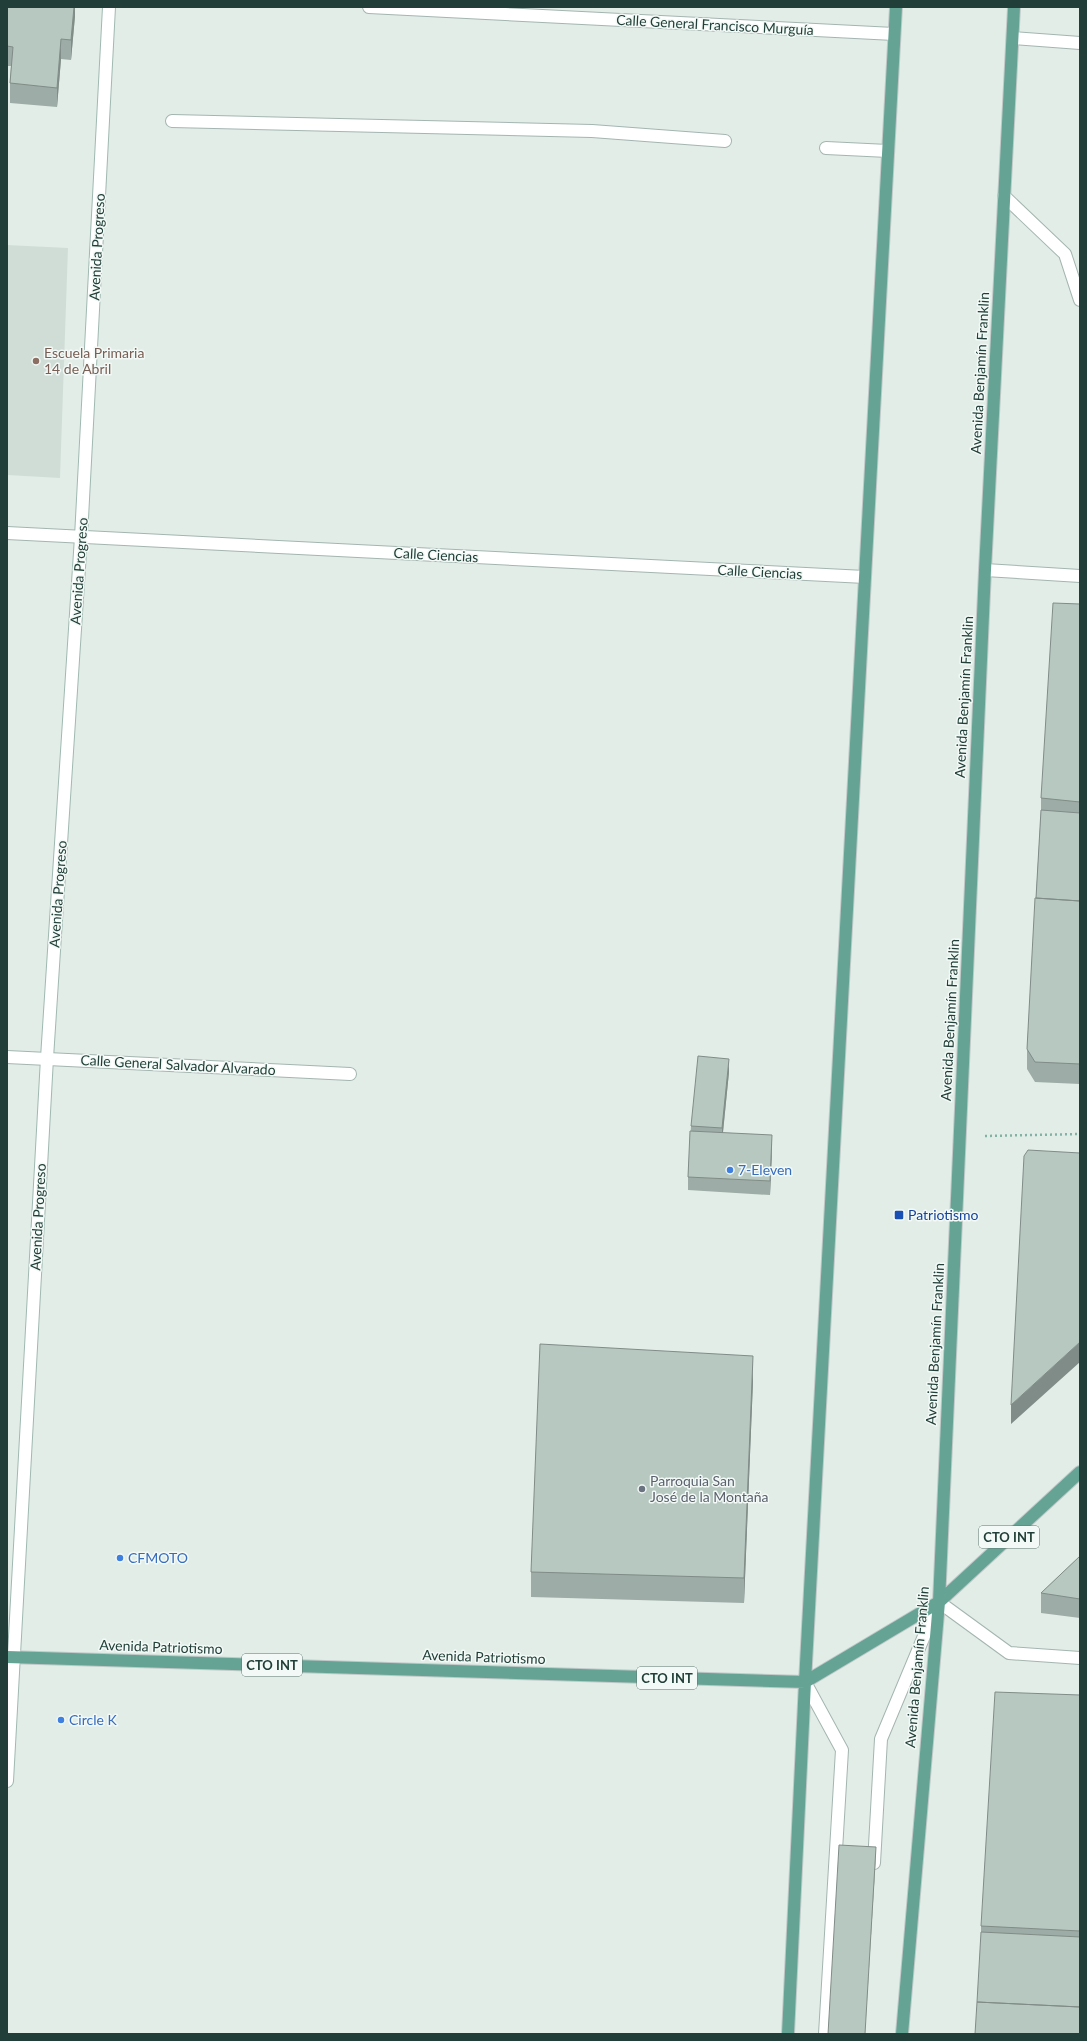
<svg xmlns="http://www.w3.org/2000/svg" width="1087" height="2041" viewBox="0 0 1087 2041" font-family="Lato,sans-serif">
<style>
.built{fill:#d0ddd7}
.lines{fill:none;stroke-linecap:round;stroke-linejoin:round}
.lane-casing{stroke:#a4b5b0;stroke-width:14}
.street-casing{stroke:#a4b5b0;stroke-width:14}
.secondary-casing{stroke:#a0b9b1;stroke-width:14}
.primary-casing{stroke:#c1c9c7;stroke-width:14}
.path{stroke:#81b2a4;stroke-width:2.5;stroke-dasharray:2 3;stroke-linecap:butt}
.lane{stroke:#fff;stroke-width:12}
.street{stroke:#fff;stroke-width:12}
.secondary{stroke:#fff;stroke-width:12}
.primary{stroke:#65a495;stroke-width:12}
.wall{fill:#9daca6}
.shaded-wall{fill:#808c87}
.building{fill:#b7c8c1;stroke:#808c87}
.education-dot{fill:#8d6e63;stroke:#f3f9f6;stroke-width:1.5}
.shop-dot{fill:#3f7fe0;stroke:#f3f9f6;stroke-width:1.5}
.transit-dot{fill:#1a4fb4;stroke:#f3f9f6;stroke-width:1.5}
.worship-dot{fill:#6b7280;stroke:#f3f9f6;stroke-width:1.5}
.labels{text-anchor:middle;stroke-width:3;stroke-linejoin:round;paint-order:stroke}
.shield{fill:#f3f9f6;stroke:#607771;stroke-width:1}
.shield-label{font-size:13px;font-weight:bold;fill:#213f38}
.street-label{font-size:14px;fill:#213f38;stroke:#f3f9f6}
.education-label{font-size:14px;fill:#785e54;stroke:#f3f9f6;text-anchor:start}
.shop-label{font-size:14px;fill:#366cbe;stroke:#f3f9f6;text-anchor:start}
.transit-label{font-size:14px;fill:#164399;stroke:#f3f9f6;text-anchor:start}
.worship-label{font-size:14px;fill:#5b616d;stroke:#f3f9f6;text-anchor:start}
</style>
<rect width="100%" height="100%" fill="#e2ede8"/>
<path class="built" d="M7,245l61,3 -8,230 -53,-3z"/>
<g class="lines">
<defs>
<path id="lane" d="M172,121l420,10 133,10
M826,148l62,3
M805,1682l37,68 -17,284
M874,1863l7,-124 56,-134"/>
<path id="street" d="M369,7l525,27
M1013,38l67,5
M1004,196l61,58 15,46
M7,533l858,44
M985,570l95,6
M7,1057l343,17
M939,1602l70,51 71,5"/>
<path id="secondary" d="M7,1781l40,-723 34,-521 28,-530"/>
<path id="primary" d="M7,1657l798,25 134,-80 141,-130
M788,2034l17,-352 91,-1675
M902,2034l37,-432 46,-1032 29,-563"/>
</defs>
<use href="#lane" class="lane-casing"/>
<use href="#street" class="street-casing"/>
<use href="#secondary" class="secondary-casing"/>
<use href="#primary" class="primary-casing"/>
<path class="path" d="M985,1136l95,-2"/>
<use href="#lane" class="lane"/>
<use href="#street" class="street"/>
<use href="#secondary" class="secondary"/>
<use href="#primary" class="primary"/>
</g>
<path class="wall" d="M7,7h68v9l-4,44 -10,-1 -4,48 -47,-4v-20l1,-17h-4z
M1080,604v480l-45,-2 -8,-13v-20l14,-239v-12z
M729,1072l-6,61 49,16 -2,46 -82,-5v-13l3,-51z
M753,1381l-9,222 -213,-6v-25z
M1080,1556v62l-39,-5v-20z
M1080,1695v339l-99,-101v-7z"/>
<path class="shaded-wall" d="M74,7h1v9l-4,44v-20z
M61,39v20l-4,48v-19z
M729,1059v13l-7,69v-13z
M772,1135v14l-2,46v-14z
M1080,1342v20l-69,62v-19z
M753,1356v25l-9,222v-25z
M876,1847v7l-11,180z"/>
<path class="building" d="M7,7h67l-3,33 -10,-1 -4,49 -47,-5 3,-36 -6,-1z
M1053,603l27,1v198l-39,-4z
M1041,810l39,3v88l-44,-3z
M1035,898l45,3v163l-45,-2 -8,-13z
M698,1056l31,3 -7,69 -31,-2z
M690,1131l82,4 -2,46 -82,-4z
M1028,1150l52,3v189l-69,63 13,-249z
M540,1344l213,12 -9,222 -213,-6z
M1080,1556v43l-39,-6z
M995,1692l85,3v236l-99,-5z
M839,1845l37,2 -11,187h-37z
M981,1932l99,5v70l-103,-5z
M977,2002l103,5v27h-105z"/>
<circle class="education-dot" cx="36" cy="361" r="4"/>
<g class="shop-dot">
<circle cx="730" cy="1170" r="4"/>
<circle cx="120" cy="1558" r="4"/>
<circle cx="61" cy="1720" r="4"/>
</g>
<rect class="transit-dot" x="894" y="1210" width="10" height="10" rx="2"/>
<circle class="worship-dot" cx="642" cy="1489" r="4"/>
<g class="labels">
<g class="shield">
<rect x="979" y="1526" width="60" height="22" rx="3"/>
<rect x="242" y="1654" width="60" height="22" rx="3"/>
<rect x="637" y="1667" width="60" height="22" rx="3"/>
</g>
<g class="shield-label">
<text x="1009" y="1542">CTO INT</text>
<text x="272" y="1670">CTO INT</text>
<text x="667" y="1683">CTO INT</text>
</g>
<g class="street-label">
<text transform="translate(715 25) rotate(3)" y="5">Calle General Francisco Murguía</text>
<text transform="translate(97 247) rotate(-87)" y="5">Avenida Progreso</text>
<text transform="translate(980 373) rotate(-87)" y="5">Avenida Benjamín Franklin</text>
<text transform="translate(436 555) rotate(3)" y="5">Calle Ciencias</text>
<text transform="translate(79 571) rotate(-86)" y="5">Avenida Progreso</text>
<text transform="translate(760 572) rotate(3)" y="5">Calle Ciencias</text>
<text transform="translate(964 697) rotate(-87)" y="5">Avenida Benjamín Franklin</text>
<text transform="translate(58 894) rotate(-86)" y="5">Avenida Progreso</text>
<text transform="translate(950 1020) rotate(-87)" y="5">Avenida Benjamín Franklin</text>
<text transform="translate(178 1065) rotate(3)" y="5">Calle General Salvador Alvarado</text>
<text transform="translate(38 1217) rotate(-87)" y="5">Avenida Progreso</text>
<text transform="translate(935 1344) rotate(-87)" y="5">Avenida Benjamín Franklin</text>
<text transform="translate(161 1647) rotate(2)" y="5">Avenida Patriotismo</text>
<text transform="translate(484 1657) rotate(2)" y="5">Avenida Patriotismo</text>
<text transform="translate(917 1667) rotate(-85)" y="5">Avenida Benjamín Franklin</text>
</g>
<g class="education-label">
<text x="44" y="358">Escuela Primaria<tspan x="44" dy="16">14 de Abril</tspan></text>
</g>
<g class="shop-label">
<text x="738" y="1175">7-Eleven</text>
<text x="128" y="1563">CFMOTO</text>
<text x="69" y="1725">Circle K</text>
</g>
<g class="transit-label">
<text x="908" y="1220">Patriotismo</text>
</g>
<g class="worship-label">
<text x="650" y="1486">Parroquia San<tspan x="650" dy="16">José de la Montaña</tspan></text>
</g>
</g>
<rect width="1087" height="2041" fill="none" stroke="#213f38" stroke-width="16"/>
</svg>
